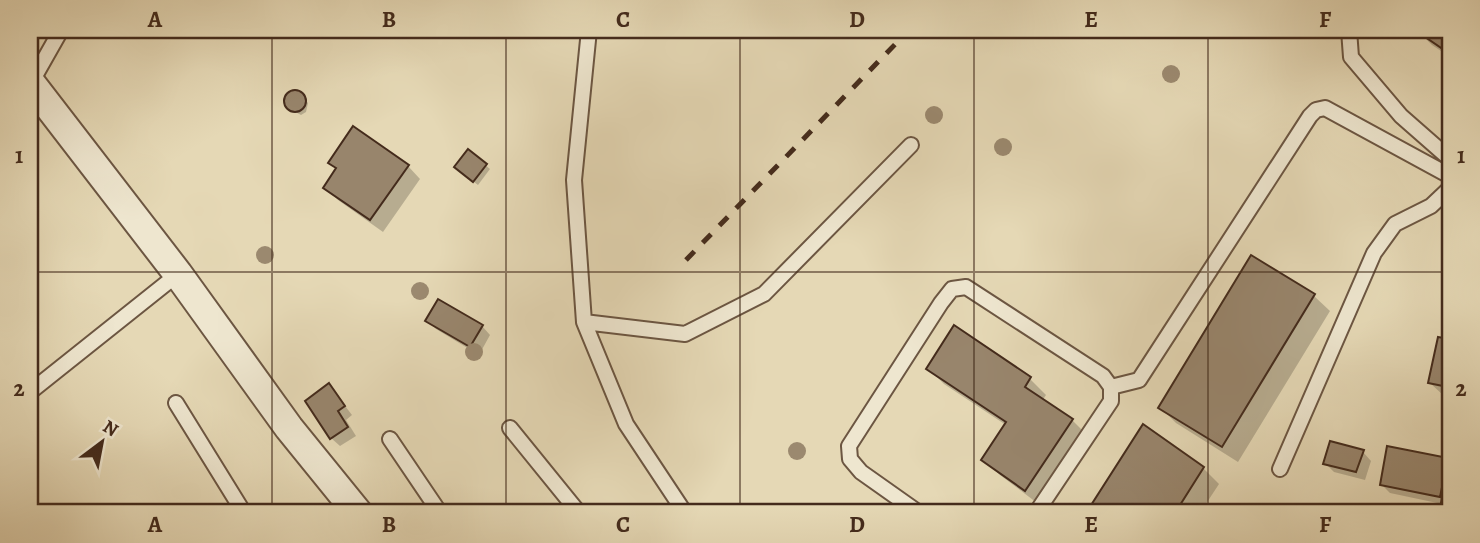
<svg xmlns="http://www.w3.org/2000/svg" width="1480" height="543" viewBox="0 0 1480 543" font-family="Alegreya,serif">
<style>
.shadow{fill:#0003}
.building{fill:#98856c;stroke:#442b1c;stroke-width:2}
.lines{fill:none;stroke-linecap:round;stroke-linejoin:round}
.service-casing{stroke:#6c5642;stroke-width:18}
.minor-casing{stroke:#6c5642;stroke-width:32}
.service{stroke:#eee6cf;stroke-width:14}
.minor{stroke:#eee6cf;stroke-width:28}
.rail{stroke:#442b1c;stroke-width:5;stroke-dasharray:12 12;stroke-linecap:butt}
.tree{fill:#9b896f}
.grid{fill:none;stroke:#442b1c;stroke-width:2;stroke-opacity:0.55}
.neatline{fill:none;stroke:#442b1c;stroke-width:2.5}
.grid-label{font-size:23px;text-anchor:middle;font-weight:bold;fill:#442b1c}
</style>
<rect width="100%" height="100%" fill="#e5d8b5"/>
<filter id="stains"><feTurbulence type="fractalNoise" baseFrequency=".00286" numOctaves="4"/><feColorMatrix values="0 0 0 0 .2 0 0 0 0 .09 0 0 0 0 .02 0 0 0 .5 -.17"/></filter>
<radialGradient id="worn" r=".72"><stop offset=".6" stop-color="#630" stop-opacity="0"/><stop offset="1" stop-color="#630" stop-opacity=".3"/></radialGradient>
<path class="shadow" d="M293,30h15l-6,7z
M1417,30h33v27l-18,-12z
M293,92l6,1 9,10 -2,9 -5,3 -13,-7 -2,-9z
M468,151l22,18 -12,16 -18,-14z
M330,163l78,3 12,13 -37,53 -45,-32 -13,-13 12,-17z
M1252,258l62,38 16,15 -92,151 -62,-39 -16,-16z
M427,320l55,6 8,9 -11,20 -43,-26z
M954,328l76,51 16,16 -4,6 30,19 16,16 -47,70 -41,-31 -16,-15 22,-35 -62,-41 -16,-16z
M1440,339l10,2v56l-7,-2 -13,-12z
M329,385l23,30 -6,5 10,16 -16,10 -9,-8z
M1144,427l59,41 16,16 -19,29h-112z
M1363,452l8,9 -6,19 -31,-8 -9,-9z
M1447,459l3,4v50l-9,-1 1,-8 -52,-11 -9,-9z"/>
<path class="building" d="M1415,30h35v24z
M284 101a11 11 0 1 1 22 0a11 11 0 1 1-22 0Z
M353,126l56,39 -39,55 -47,-32 13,-20 -8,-5z
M468,149l19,15 -14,18 -19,-15z
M1251,255l64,39 -93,153 -64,-39z
M438,299l45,26 -13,22 -45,-26z
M954,325l77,52 -6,10 48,32 -48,72 -44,-31 25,-38 -80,-53z
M1438,337l12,2v41l-2,7 -20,-4z
M329,383l16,23 -7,5 10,16 -18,12 -25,-38z
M1143,424l61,43 -29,46h-89z
M1330,441l34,9 -8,22 -33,-8z
M1387,446l61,12 -8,39 -60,-12z
M1450,457v56h-11z"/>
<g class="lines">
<defs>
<path id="service" d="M589,30l-15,150 10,142 42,102 59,89
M1349,30l2,27 50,59 49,43
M30,82l1,1 30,-53
M584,322l101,12 79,-40 147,-149
M1111,387l28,-7 171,-264 6,-6 9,-2 125,68
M30,392l148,-118
M176,403l68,110
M510,428l69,85
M390,439l50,74
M1280,469l94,-216 21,-29 36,-18 19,-18
M919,513l-58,-41 -11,-13 -1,-13 92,-143 11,-14 14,-2 137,89 8,11v14l-75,112"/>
<path id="minor" d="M30,82l148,192 111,154 69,85"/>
</defs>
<use href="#service" class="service-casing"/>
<use href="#minor" class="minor-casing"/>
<use href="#service" class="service"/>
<use href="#minor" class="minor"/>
<path class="rail" d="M686,260l223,-230"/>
</g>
<g class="tree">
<circle cx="1171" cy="74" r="9"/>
<circle cx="934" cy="115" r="9"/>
<circle cx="1003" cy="147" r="9"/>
<circle cx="265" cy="255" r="9"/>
<circle cx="420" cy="291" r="9"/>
<circle cx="474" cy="352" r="9"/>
<circle cx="797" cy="451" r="9"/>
</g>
<path class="grid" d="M272,30v483M506,30v483M740,30v483M974,30v483M1208,30v483M30,272h1420"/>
<rect width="1480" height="543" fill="none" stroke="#e5d8b5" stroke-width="77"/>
<g transform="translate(102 442) rotate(32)" stroke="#eee6cf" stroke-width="5" paint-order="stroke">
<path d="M0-5L12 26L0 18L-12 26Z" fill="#442b1c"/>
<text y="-10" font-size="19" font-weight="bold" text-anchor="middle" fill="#442b1c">N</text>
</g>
<rect x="38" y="38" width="1404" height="466" class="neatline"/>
<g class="grid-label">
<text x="155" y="27">A</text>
<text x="389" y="27">B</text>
<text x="623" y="27">C</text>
<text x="857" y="27">D</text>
<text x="1091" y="27">E</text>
<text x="1325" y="27">F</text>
<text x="19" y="163">1</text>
<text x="1461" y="163">1</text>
<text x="19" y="396">2</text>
<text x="1461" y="396">2</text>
<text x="155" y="532">A</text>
<text x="389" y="532">B</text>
<text x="623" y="532">C</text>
<text x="857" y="532">D</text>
<text x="1091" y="532">E</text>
<text x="1325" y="532">F</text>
</g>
<rect width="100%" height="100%" filter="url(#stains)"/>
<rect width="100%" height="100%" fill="url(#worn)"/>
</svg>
